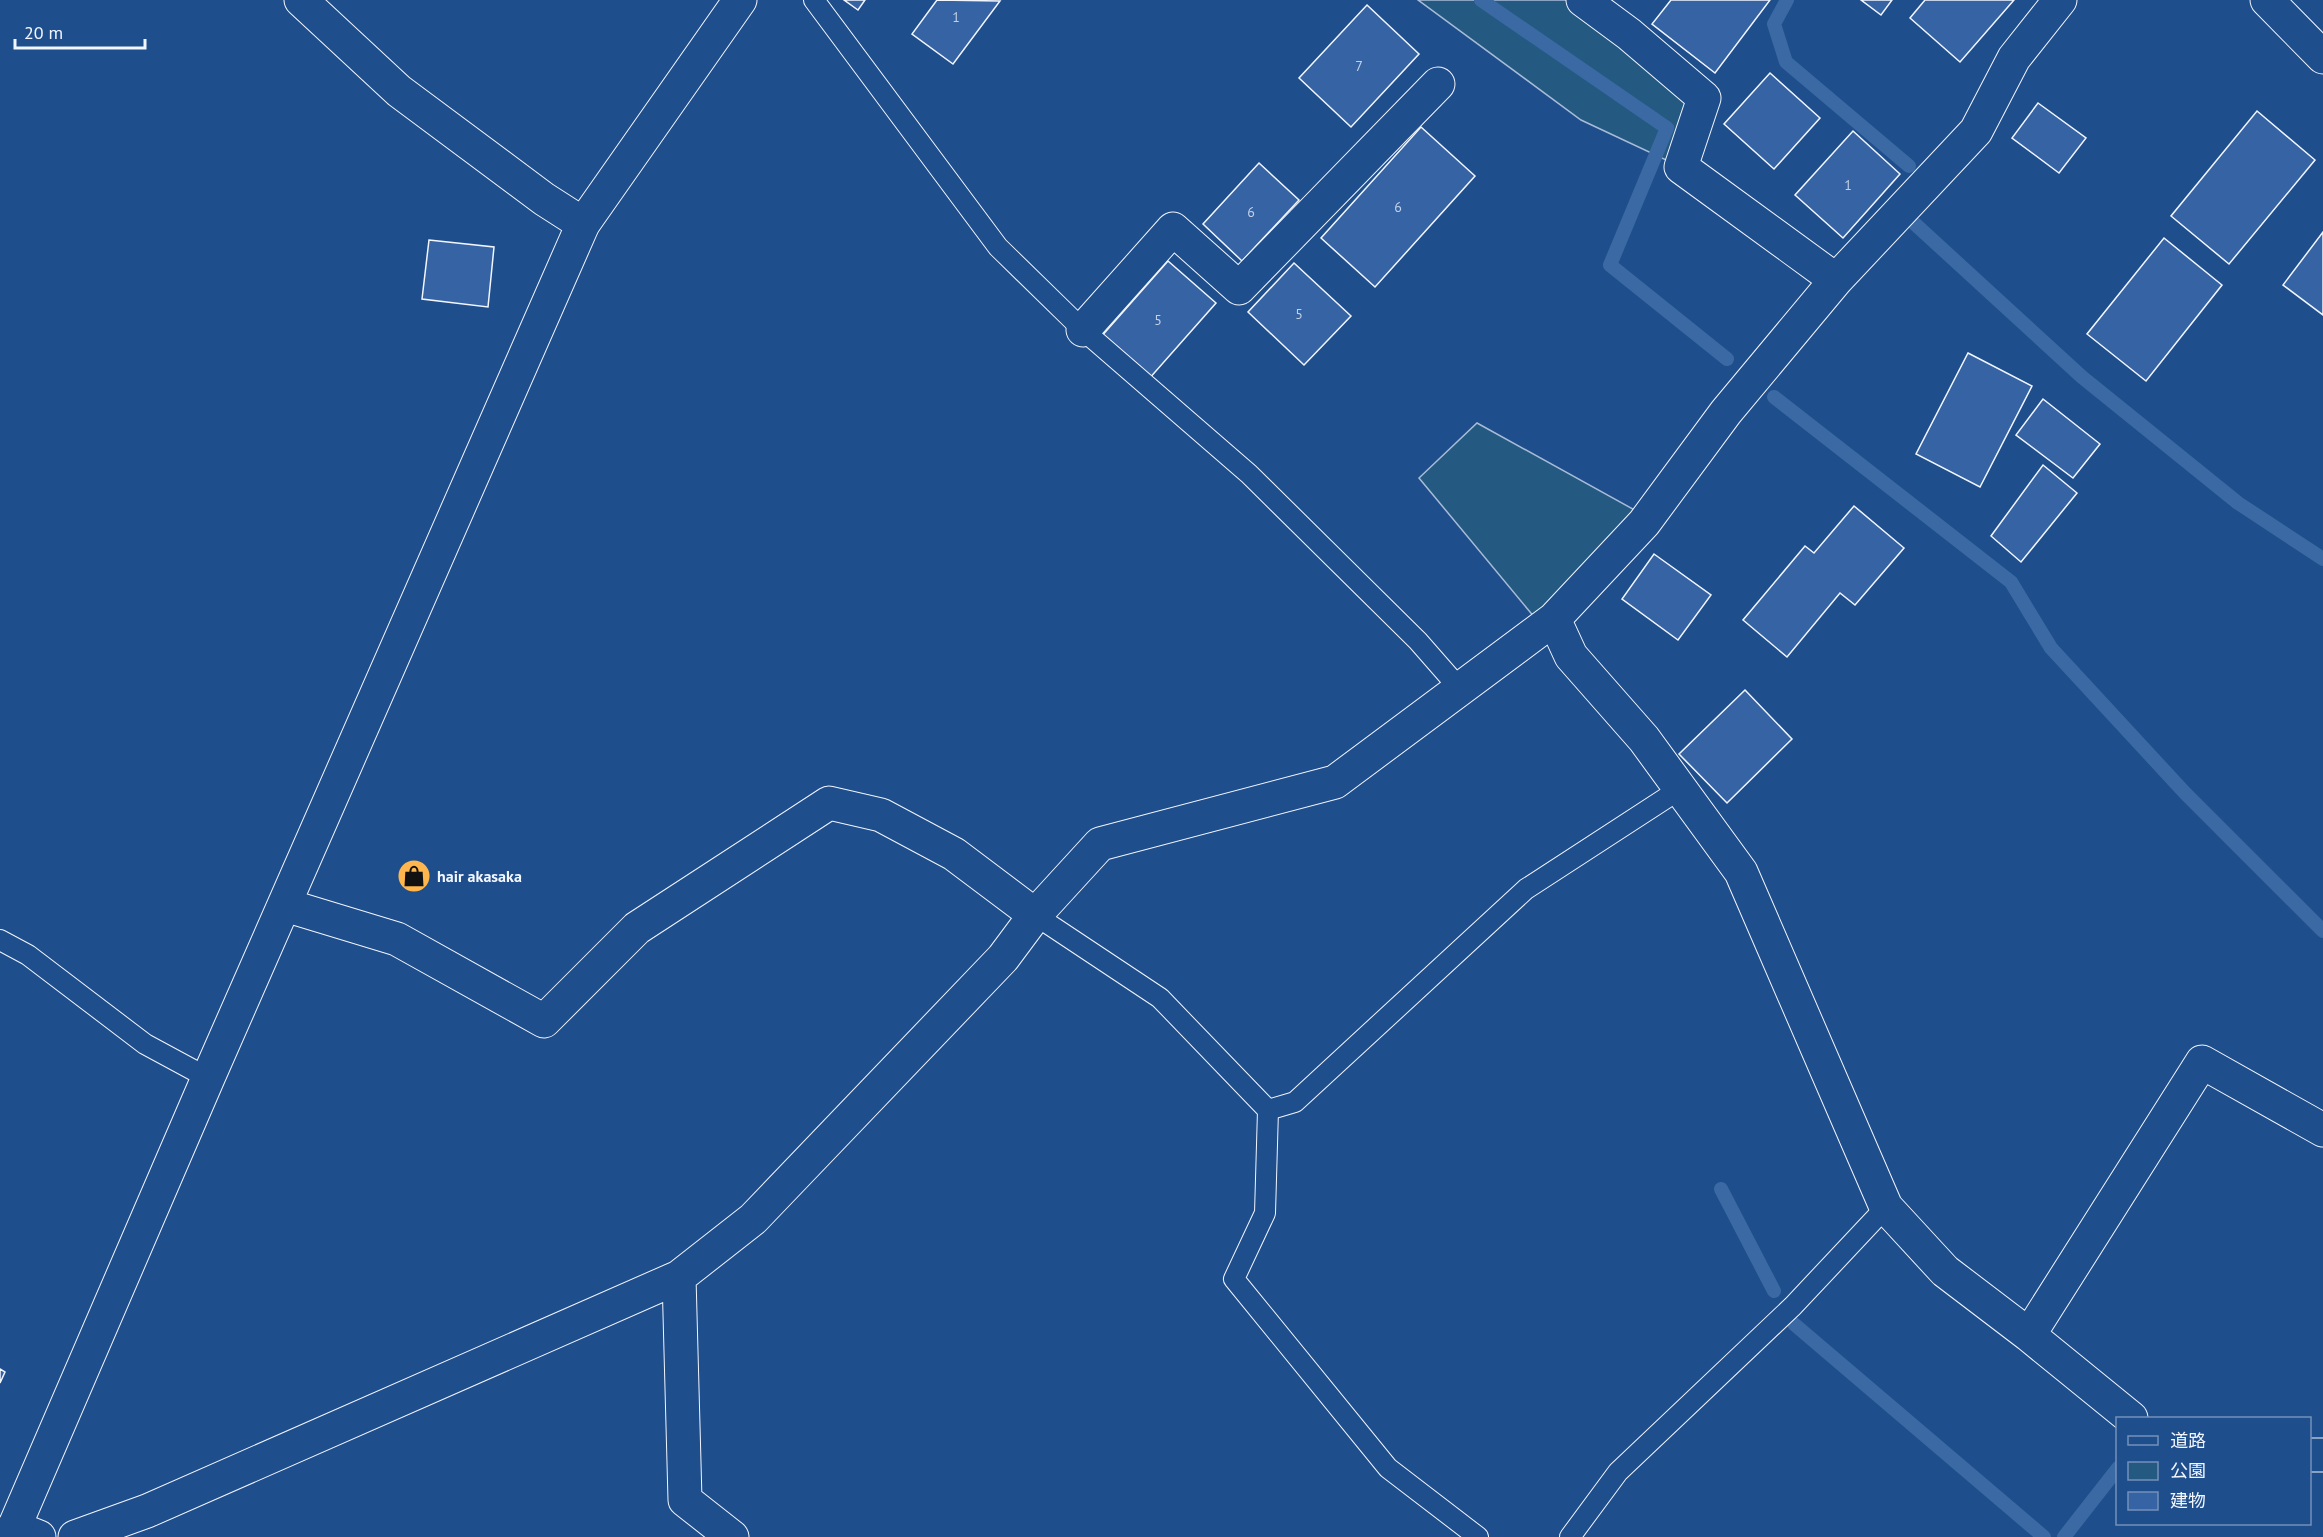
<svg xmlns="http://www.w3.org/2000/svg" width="2323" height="1537" viewBox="0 0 2323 1537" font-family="'PT Sans','Noto Sans JP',sans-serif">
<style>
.green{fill:#245a82;stroke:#a8bbd7;stroke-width:1.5}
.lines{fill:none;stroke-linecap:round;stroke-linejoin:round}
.stream{stroke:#3b69a3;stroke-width:14}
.building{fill:#3563a3;stroke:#f2f6ff;stroke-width:1.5}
.service-casing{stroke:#f2f6ff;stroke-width:22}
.minor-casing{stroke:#f2f6ff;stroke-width:35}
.tertiary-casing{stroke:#f2f6ff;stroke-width:35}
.secondary-casing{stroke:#f2f6ff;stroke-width:35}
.service{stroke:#1f4e8c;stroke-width:20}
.minor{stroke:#1f4e8c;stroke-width:33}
.tertiary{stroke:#1f4e8c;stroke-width:33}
.secondary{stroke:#1f4e8c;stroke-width:33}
.labels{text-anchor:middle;stroke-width:4.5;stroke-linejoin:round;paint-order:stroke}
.number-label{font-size:14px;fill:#c3d1e8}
.poi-label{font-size:16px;font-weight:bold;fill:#f2f6ff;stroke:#1f4e8c;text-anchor:start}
</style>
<rect width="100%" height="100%" fill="#1f4e8c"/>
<path class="green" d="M1418,0h165l121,98 -23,69 -100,-47z
M1477,423l163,90 -105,105 -116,-140z"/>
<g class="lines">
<path class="stream" d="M1481,0l186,128 -57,137 117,94
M1787,0l-13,24 12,38 123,104
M1915,224l167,153 156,126 85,56
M1774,397l237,185 40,66 134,145 138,138
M1721,1189l53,102
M1794,1324l250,213
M2064,1537l54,-69"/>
</g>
<path class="building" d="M844,0h21l-7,10z
M937,0l63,1 -47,63 -41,-30z
M1671,0h99l-55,73 -63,-49z
M1861,0h31l-11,15z
M1925,0h89l-54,62 -50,-44z
M1367,5l52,49 -68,73 -52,-49z
M1770,73l50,45 -46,51 -50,-45z
M2038,103l48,35 -27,35 -47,-35z
M2257,111l58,49 -86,104 -58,-48z
M1421,127l54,49 -100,111 -54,-49z
M1853,131l47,43 -57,64 -48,-43z
M1259,163l40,37 -57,61 -39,-37z
M2323,232v83l-40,-30z
M2164,238l58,47 -76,96 -59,-47z
M429,240l65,7 -6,60 -66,-8z
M1168,261l48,42 -68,77 -48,-42z
M1294,263l57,53 -47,49 -56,-53z
M1968,353l64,33 -52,101 -64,-33z
M2043,399l57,45 -27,34 -57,-43z
M2043,465l34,28 -56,69 -30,-26z
M1854,506l50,42 -49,57 -15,-12 -53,64 -44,-37 62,-74 9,7z
M1654,554l57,41 -33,45 -56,-41z
M1745,690l47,49 -65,64 -48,-49z
M0,1369l5,3 -5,11z"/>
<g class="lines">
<defs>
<path id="service" d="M814,0l184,247 85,83 166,144 169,167 42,48
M1035,915l125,83 108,112 -3,103 -31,66 154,189 90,69
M0,940l28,15 117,89 63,34
M1268,1110l27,-8 231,-213 154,-100
M1570,1537l48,-65 175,-166 93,-99"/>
<path id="minor" d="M301,0l98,91 145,108 39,25
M1583,0l46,34 75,64 -23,69 155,113
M1083,330l90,-101 66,59 199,-204
M1554,619l17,37 73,83 97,133 145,335 59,64 84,64 102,83
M285,905l112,34 147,82 93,-93 192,-125 52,12 73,39 81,61
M679,1277l6,223 47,37
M2029,1335l173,-273 121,68
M2310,1455h13
M14,1527l25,10
M75,1537l72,-26 532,-234 74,-58 250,-261 32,-43 65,-71 235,-62 219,-163 90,-96 82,-111 110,-132 140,-149 38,-73 46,-58"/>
<path id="tertiary" d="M10,1537l198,-459 375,-854 157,-224"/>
<path id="secondary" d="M2267,0l56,57"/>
</defs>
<use href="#service" class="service-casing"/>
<use href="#minor" class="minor-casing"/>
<use href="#tertiary" class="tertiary-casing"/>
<use href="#secondary" class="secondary-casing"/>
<use href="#service" class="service"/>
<use href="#minor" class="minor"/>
<use href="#tertiary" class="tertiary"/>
<use href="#secondary" class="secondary"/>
</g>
<defs>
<symbol id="shop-disc" viewBox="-11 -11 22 22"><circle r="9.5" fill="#ffb74d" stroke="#1f4e8c"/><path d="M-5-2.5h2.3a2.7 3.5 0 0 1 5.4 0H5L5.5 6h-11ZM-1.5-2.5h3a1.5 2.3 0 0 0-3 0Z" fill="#111"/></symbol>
</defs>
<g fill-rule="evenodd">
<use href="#shop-disc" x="395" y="857" width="38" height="38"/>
</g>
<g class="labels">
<g class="number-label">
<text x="956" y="22">1</text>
<text x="1359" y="71">7</text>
<text x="1848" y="190">1</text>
<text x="1398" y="212">6</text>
<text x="1251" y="217">6</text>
<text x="1299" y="319">5</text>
<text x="1158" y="325">5</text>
</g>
<g class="poi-label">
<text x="437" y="882">hair akasaka</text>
</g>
</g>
<rect x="2116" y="1417" width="195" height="108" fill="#1f4e8c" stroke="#7391ba" stroke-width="1.5"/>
<rect x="2128" y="1436" width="30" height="9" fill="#1f4e8c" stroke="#7391ba" stroke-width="1.5"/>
<text x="2170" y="1447" font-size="18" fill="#f2f6ff">道路</text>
<rect x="2128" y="1462" width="30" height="18" fill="#245a82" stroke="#7391ba" stroke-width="1.5"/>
<text x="2170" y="1477" font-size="18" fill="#f2f6ff">公園</text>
<rect x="2128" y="1492" width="30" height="18" fill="#3563a3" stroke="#7391ba" stroke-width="1.5"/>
<text x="2170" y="1507" font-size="18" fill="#f2f6ff">建物</text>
<path d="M15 39v9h130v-9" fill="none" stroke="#f2f6ff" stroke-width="3"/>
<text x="24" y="39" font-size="18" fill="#f2f6ff" stroke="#1f4e8c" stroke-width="4.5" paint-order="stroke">20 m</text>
</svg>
